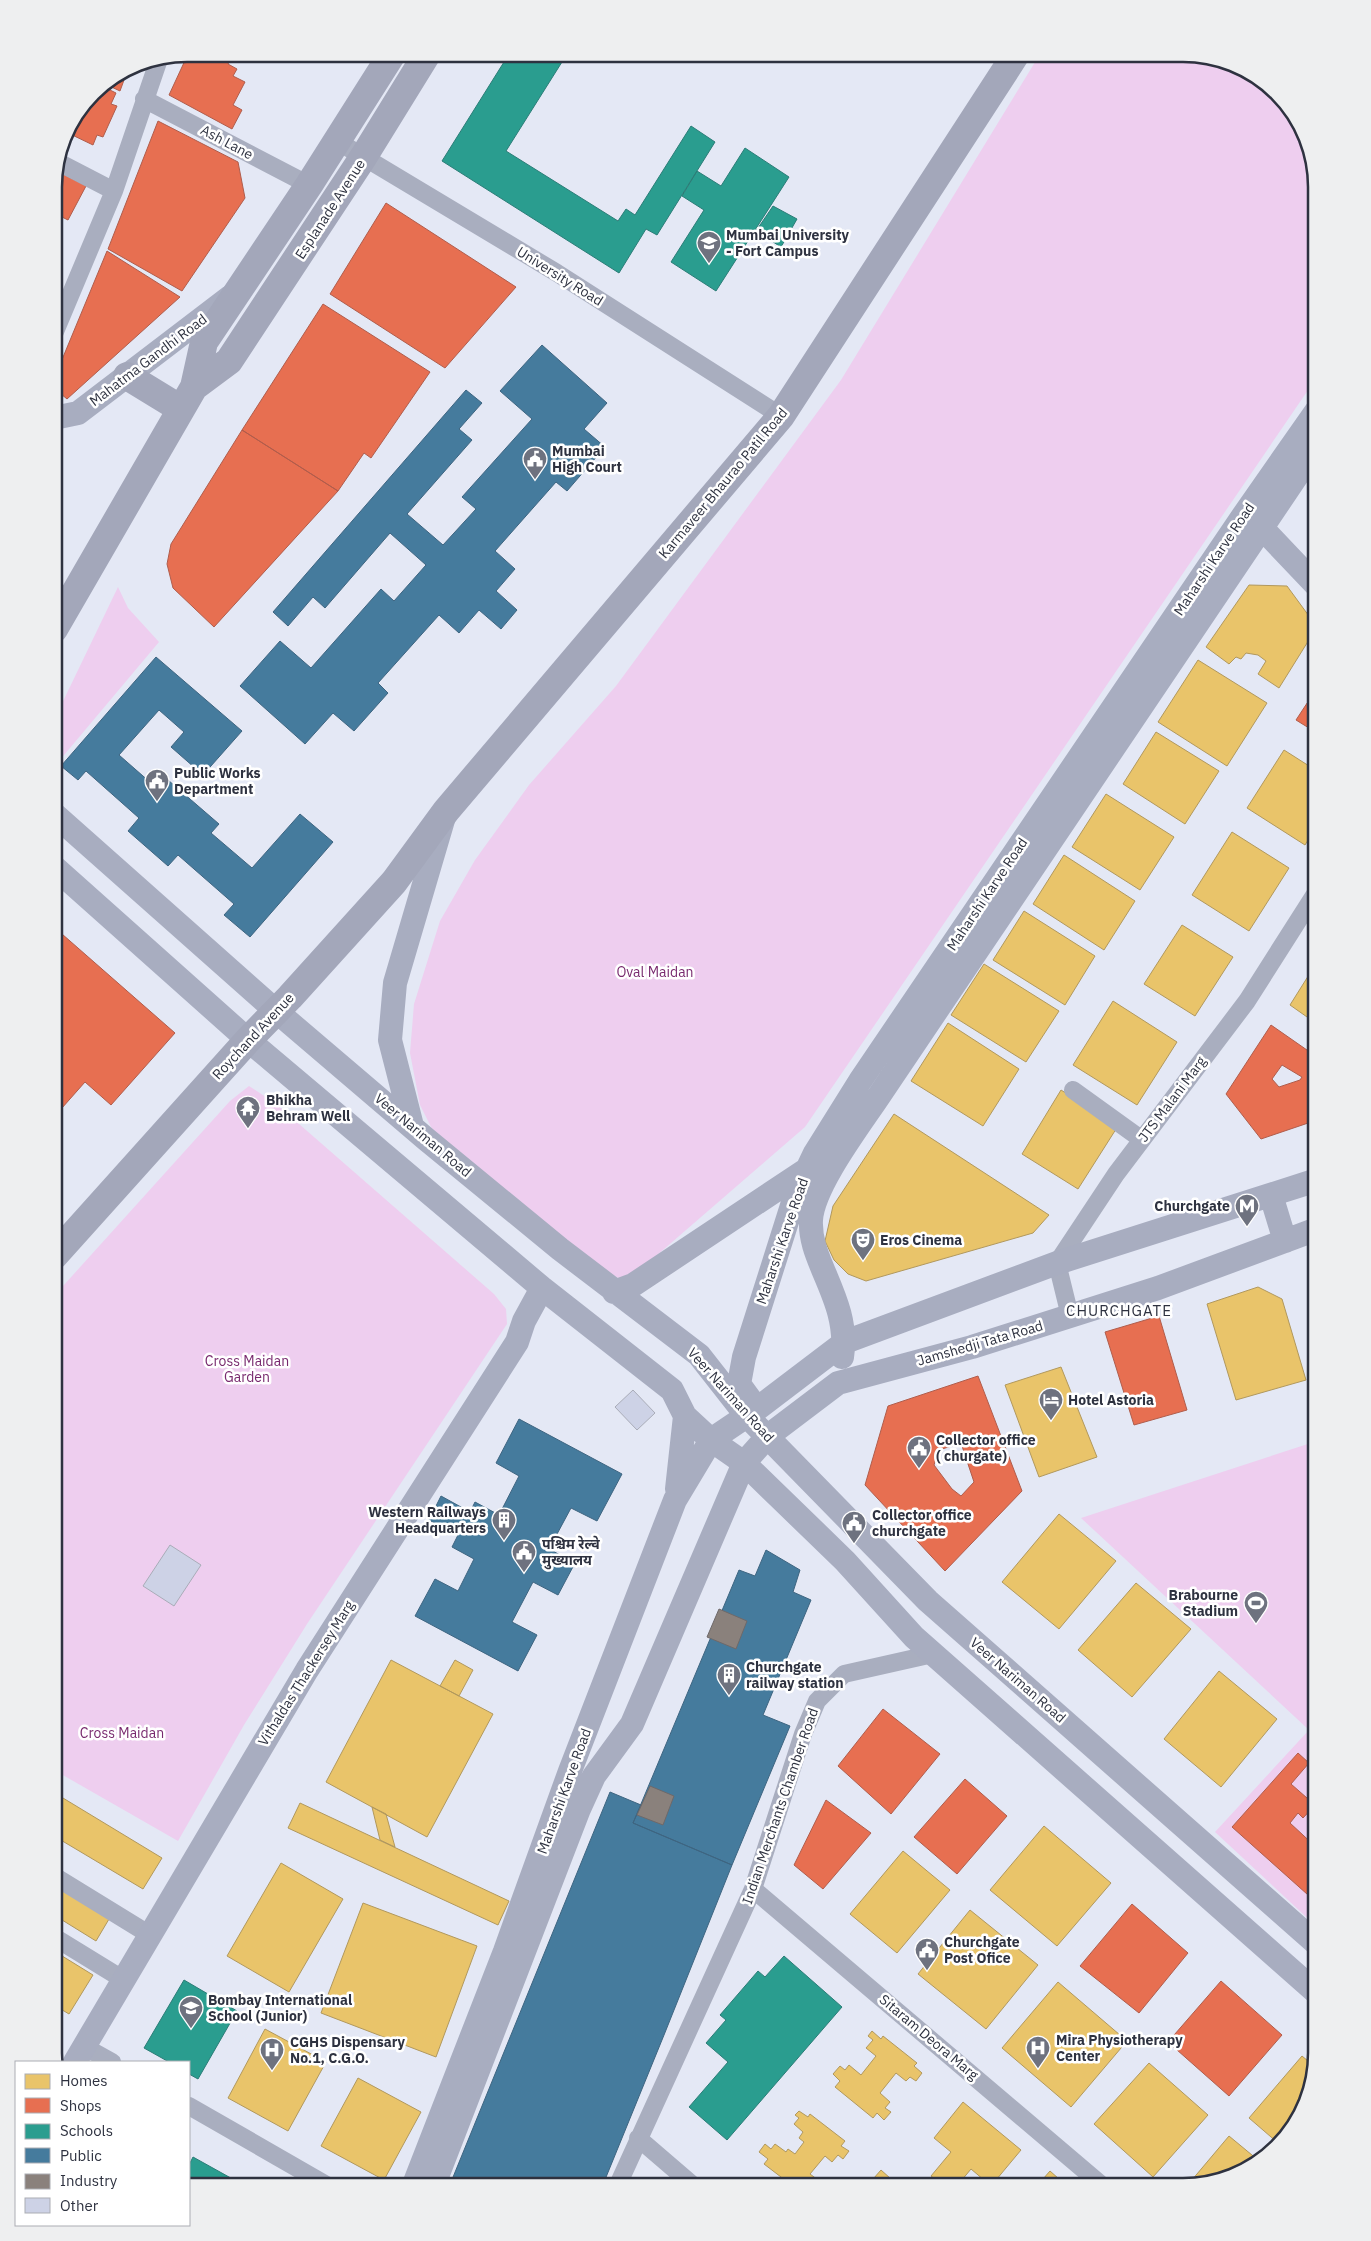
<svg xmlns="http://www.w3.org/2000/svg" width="1371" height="2241" viewBox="0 0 1371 2241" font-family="'IBM Plex Sans','Noto Sans Devanagari',sans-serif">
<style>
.green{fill:#eeceef}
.homes{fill:#e9c46a;stroke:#b1985d}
.shops{fill:#e76f51;stroke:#b05d4c;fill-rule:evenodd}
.schools{fill:#2a9d8f;stroke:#2b7d77}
.public{fill:#457b9d;stroke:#3e6581}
.industry{fill:#8a817c;stroke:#6e696a}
.building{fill:#cdd2e6;stroke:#a9acb8}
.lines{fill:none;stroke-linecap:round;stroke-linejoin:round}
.street{stroke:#a9aebf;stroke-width:18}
.secondary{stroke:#a8adc0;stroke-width:24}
.primary{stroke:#a3a7ba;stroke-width:28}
.labels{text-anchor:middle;stroke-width:5;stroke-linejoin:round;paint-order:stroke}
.street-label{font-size:14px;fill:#2e3240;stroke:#fff}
.poi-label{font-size:14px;font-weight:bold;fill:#2e3240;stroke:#fff;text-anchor:start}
.park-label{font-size:14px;fill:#78296e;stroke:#fff}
.neighbourhood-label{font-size:15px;letter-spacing:1px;fill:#2e3240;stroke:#fff}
.rim{fill:none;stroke:#2e3240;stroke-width:2.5}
</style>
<rect width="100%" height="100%" fill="#e4e8f5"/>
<path class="green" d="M1040,54h153l65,22 45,52 14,59v190l-512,750 -179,155 -60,-32 -127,-107 -19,-38 -10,-52 4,-49 26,-83 35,-61 54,-75 87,-99 225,-306z
M118,587l10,21 31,34 -105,125v-47z
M249,1086l26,17 219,191 12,15 1,15 -200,300 -63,101 -66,116 -124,-71v-474l176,-195z
M1317,1441v486l-102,-95 94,-102 -228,-212z"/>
<path class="homes" d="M1249,585l38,1 30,41 -38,61 -21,-14 8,-13 -8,-6 -12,-2 -5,6 -5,-2 -7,7 -23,-17z
M1198,660l69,43 -40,63 -69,-44z
M1156,732l63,39 -34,53 -62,-40z
M1284,750l33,21v55l-12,19 -58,-37z
M1106,794l68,43 -34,53 -68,-43z
M1232,832l57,36 -40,63 -57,-36z
M1064,855l71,46 -31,49 -71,-46z
M1024,911l71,45 -30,49 -72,-45z
M1182,925l51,32 -38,59 -51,-32z
M1317,962v62l-27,-19z
M984,964l75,47 -33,51 -75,-47z
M1113,1001l64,41 -40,63 -64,-40z
M948,1023l71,46 -36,57 -72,-45z
M1061,1090l57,36 -40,63 -56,-35z
M894,1114l155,101 -16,18 -167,48 -18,-7 -14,-14 -9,-19 8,-35z
M1258,1287l24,12 24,81 -70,20 -29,-96z
M1061,1367l36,90 -58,20 -34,-92z
M1059,1514l57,47 -57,68 -57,-47z
M1136,1583l55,46 -59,68 -54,-47z
M391,1660l102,54 -66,123 -101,-55z
M455,1660l18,10 -14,26 -19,-10z
M1219,1671l58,48 -56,68 -57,-48z
M58,1795l104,63 -19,31 -89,-53v-34z
M300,1803l209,98 -11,24 -210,-97z
M372,1807l14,7 9,33 -15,-7z
M1044,1826l67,57 -54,63 -67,-56z
M903,1851l47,39 -53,63 -47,-39z
M281,1863l62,36 -54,93 -62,-36z
M54,1878l58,36 -16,27 -42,-26z
M363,1903l114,43 -41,111 -115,-44z
M970,1910l68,55 -52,64 -68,-55z
M54,1951l39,24 -24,39 -15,-9z
M1058,1982l69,59 -56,66 -69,-59z
M54,2026l8,5 -8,14z
M265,2029l61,33 -38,69 -60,-33z
M872,2031l9,8 2,-3 34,27 -3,3 8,7 -6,8 -6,-4 -4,4 -10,-8 -16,20 10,9 -5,6 6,4 -7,8 -7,-7 -4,5 -38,-31 5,-6 -7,-7 7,-8 5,4 4,-5 12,10 15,-19 -10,-8 7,-8 -5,-4z
M1302,2056l12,10 -19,62 -17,15 -29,-25z
M1149,2063l59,52 -55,62 -59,-53z
M358,2078l63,34 -37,68 -63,-34z
M963,2102l58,48 -30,36 -20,-17 -15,18h-11l-14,-11 20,-24 -17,-14z
M799,2111l9,6 2,-3 35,27 -4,5 8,5 -6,8 -5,-4 -6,7 -7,-6 -15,18 8,6 -4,6 1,1h-21l-30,-23 4,-5 -9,-7 6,-8 6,5 4,-5 11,8 2,-3 7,5 9,-12 -5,-4 4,-6 -9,-8 5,-6 -4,-3z
M1229,2136l29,24 -15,13 -57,14z
M881,2170l19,17h-34z
M1050,2171l18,16h-32z"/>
<path class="shops" d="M188,54l17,8 4,-8h24l-5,10 9,5 -4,7 12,6 -12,23 9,5 -10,19 -63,-34z
M128,69l-8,22 -15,-7z
M102,86l14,7 -5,11 6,2 -14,31 -6,-2 -4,10 -27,-13 27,-39z
M158,121l80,41 7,36 -63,93 -74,-42z
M56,170l30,16 -18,34 -14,-7z
M386,203l130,84 -71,81 -115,-74z
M107,251l73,46 -113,102 -13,-11v-9z
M323,304l107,68 -59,86 -7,-5 -26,38 -96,-61z
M242,430l96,61 -124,136 -41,-39 -6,-24 4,-20z
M1317,688v45l-21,-13z
M54,927l121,106 -64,72 -26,-23 -31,35z
M1271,1025l46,32v63l-56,19 -35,-45zM1282,1065l20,12 -2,3 -21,7 -7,-8z
M1159,1316l28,94 -53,15 -29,-93z
M978,1376l44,115 -77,80 -80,-86 23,-79zM961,1443l13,39 -13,14 -9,-7 -18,-24 5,-15z
M883,1709l57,45 -49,60 -53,-48z
M1298,1753l11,10 -18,21 24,21 -12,13 -5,-5 -8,10 27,25v55l-85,-76z
M965,1779l42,37 -50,58 -43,-37z
M826,1800l45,33 -48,56 -29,-24z
M1132,1904l56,49 -49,60 -59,-47z
M1221,1981l61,54 -53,61 -61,-54z"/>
<path class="schools" d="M509,54h58l-61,97 112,70 8,-12 9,6 56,-89 24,16 -58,93 -11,-6 -27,44 -177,-112z
M745,148l44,29 -73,114 -45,-29 33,-52 -22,-14 15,-25 24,15z
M773,206l24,13 -16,28 -25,-16z
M784,1956l58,51 -115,133 -38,-33 39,-45 -22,-19 20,-23 -6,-5 38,-44 7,6z
M184,1980l53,31 -39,68 -9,-5v-12h-20l-25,-14z
M193,2157l54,30h-58v-22z"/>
<path class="public" d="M542,345l65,58 -23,26 21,18 -38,44 -11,-9 -61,69 20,18 -19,22 21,19 -16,19 -22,-19 -20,23 -20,-18 -61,68 10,10 -34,38 -21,-18 -28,31 -65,-58 40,-45 31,27 70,-79 13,12 32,-36 -36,-32 -65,75 -12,-11 -25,29 -15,-14 193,-222 16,13 -23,26 13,11 -65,74 36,31 33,-36 -14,-12 70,-78 -32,-28z
M156,657l86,74 -39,44 -32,-28 13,-15 -25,-22 -40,45 40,35 9,-10 51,44 -8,9 41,35 48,-54 33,28 -83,95 -26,-22 10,-11 -56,-49 -10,11 -40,-35 11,-13 -53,-47 -8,9 -17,-14z
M519,1419l103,55 -25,47 -26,-13 -22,41 26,14 -17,32 -25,-13 -21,40 25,13 -19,36 -103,-55 20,-37 23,12 16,-32 -22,-12 6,-12 -29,-15 12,-24 29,16 5,-10 24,13 20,-39 -23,-13z
M766,1550l34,20 -7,22 18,8 -48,115 27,11 -58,139 -99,-42 106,-253 16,6z
M610,1792l31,13 -8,18 99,42 -68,170 -62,152h-153z"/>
<path class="industry" d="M719,1609l28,12 -11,28 -29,-12z
M650,1786l24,10 -11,29 -26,-10z"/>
<path class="building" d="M633,1390l22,23 -18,17 -22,-23z
M170,1545l31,20 -27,41 -31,-20z"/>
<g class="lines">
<path class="street" d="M144,99l165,86
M337,141l220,132 224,143
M58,162l56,29
M54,334l60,-143 45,-132
M1073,1090l68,49
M1070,1316l-13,-53 59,-89 131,-173 70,-110
M54,1876l96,59
M753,1889l351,298
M54,1937l70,43
M85,2047l27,15
M189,2106l141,81
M638,2138l57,49
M617,2187l136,-298 50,-155 14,-33 27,-27 89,-20"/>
<path class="secondary" d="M54,418l24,-5 152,-116
M1249,519l12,8 56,59
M54,814l222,197 150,128 134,110 139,106 47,60 182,186 389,343
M54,867l194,173 294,248 130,102 13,26 26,24 33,23 101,98 69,76 403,356
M412,1126l-22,-86 5,-57 48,-163
M1271,1195l14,46
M614,1292l19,-7 173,-115
M842,1357c5,-31 -6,-57 -18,-85 -7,-17 -14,-33 -13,-52 2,-34 48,-94 68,-124l438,-650
M755,1406l-16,-22 5,-27 52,-164 19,-40 45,-72 383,-565 74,-106
M677,1489l8,-73
M75,2062l232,-392 210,-328 7,-21 18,-33
M413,2187l92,-236 65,-180 105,-271 36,-60 46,-31 88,-67 212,-79 260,-83
M433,2187l146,-378 15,-33 38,-52 112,-261 24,-27 70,-53 134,-36 186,-59 159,-59"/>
<path class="primary" d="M127,376l54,33
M194,387l35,-26 135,-205 63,-102
M54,629l140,-242 10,-45 105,-157 83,-131
M54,1256l194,-216 42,-43 104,-115 52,-71 335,-395 235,-362"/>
</g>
<defs>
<symbol id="university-pin" viewBox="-11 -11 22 30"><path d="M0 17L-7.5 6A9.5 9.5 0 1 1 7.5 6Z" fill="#6e727f" stroke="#fff"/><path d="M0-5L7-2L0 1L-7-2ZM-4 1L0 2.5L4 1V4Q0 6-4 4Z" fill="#fff"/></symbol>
<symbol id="civic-pin" viewBox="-11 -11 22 30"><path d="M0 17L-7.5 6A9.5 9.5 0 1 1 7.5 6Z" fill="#6e727f" stroke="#fff"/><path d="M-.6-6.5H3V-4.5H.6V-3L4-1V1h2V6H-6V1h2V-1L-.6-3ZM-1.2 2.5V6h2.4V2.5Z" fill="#fff"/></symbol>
<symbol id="temple-pin" viewBox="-11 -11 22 30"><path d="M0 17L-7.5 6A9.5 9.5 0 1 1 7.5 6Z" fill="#6e727f" stroke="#fff"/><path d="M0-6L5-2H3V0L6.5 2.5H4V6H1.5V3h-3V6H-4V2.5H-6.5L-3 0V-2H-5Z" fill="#fff"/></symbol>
<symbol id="metro-pin" viewBox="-11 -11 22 30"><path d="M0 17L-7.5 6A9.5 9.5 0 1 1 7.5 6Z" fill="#6e727f" stroke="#fff"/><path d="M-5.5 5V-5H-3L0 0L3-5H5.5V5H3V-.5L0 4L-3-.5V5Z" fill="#fff"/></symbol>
<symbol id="theatre-pin" viewBox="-11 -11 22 30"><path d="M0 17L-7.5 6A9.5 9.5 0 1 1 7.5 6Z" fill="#6e727f" stroke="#fff"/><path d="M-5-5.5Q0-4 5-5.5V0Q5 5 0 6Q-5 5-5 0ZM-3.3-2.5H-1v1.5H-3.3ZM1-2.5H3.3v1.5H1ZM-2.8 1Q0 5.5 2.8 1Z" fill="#fff"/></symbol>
<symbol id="hotel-pin" viewBox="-11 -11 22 30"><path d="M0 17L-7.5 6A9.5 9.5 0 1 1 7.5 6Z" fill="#6e727f" stroke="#fff"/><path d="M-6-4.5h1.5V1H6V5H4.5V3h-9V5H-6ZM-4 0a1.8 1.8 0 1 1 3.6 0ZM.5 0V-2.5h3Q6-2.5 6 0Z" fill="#fff"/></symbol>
<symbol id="building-pin" viewBox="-11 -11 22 30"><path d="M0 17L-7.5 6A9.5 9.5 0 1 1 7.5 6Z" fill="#6e727f" stroke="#fff"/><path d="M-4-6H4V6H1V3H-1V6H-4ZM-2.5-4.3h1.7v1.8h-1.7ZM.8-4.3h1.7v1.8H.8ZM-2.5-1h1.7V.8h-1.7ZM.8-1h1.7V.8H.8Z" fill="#fff"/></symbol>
<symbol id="stadium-pin" viewBox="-11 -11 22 30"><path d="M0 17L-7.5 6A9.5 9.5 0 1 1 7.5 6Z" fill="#6e727f" stroke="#fff"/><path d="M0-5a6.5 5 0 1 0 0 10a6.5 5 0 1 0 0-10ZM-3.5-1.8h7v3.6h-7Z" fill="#fff"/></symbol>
<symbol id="school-pin" viewBox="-11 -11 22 30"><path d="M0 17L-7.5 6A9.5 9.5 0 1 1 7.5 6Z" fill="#6e727f" stroke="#fff"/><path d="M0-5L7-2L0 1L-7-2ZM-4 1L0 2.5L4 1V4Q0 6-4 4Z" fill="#fff"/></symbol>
<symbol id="hospital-pin" viewBox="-11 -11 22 30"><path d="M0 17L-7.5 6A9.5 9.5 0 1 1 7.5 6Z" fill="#6e727f" stroke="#fff"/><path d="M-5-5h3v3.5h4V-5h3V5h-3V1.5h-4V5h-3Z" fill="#fff"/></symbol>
</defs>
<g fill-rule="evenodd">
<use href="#university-pin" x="695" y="229" width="28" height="38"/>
<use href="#civic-pin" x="521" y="445" width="28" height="38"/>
<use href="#civic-pin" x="143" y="767" width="28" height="38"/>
<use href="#temple-pin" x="234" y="1094" width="28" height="38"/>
<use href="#metro-pin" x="1233" y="1192" width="28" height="38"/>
<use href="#theatre-pin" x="849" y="1226" width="28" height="38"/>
<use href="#hotel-pin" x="1037" y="1386" width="28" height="38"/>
<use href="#civic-pin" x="905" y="1434" width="28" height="38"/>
<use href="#building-pin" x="490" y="1506" width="28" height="38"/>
<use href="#civic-pin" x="840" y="1509" width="28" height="38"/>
<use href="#civic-pin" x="510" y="1538" width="28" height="38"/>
<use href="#stadium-pin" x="1242" y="1589" width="28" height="38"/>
<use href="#building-pin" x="715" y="1661" width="28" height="38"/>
<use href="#civic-pin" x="913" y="1936" width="28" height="38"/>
<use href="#school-pin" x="177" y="1994" width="28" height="38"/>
<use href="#hospital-pin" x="1024" y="2034" width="28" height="38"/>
<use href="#hospital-pin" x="258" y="2036" width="28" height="38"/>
</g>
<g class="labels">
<g class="street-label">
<text transform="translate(227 142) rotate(28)" y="5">Ash Lane</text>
<text transform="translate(330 209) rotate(-57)" y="5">Esplanade Avenue</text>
<text transform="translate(560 276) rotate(32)" y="5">University Road</text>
<text transform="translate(148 360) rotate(-37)" y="5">Mahatma Gandhi Road</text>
<text transform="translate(723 483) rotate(-50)" y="5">Karmaveer Bhaurao Patil Road</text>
<text transform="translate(1214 559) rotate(-56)" y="5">Maharshi Karve Road</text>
<text transform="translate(987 894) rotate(-56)" y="5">Maharshi Karve Road</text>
<text transform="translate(253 1036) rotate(-47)" y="5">Roychand Avenue</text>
<text transform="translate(1172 1099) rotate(-53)" y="5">JTS Malani Marg</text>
<text transform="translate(423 1135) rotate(40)" y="5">Veer Nariman Road</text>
<text transform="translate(782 1241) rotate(-71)" y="5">Maharshi Karve Road</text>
<text transform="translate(980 1343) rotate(-16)" y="5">Jamshedji Tata Road</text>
<text transform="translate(731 1395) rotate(48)" y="5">Veer Nariman Road</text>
<text transform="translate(306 1673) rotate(-58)" y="5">Vithaldas Thackersey Marg</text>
<text transform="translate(1018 1680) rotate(41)" y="5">Veer Nariman Road</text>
<text transform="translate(564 1791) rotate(-70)" y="5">Maharshi Karve Road</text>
<text transform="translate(780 1806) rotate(-71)" y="5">Indian Merchants Chamber Road</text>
<text transform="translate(929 2037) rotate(40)" y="5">Sitaram Deora Marg</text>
</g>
<g class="poi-label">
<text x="726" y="240">Mumbai University<tspan x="726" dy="16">- Fort Campus</tspan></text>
<text x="552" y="456">Mumbai<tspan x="552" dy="16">High Court</tspan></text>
<text x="174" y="778">Public Works<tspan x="174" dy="16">Department</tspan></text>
<text x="266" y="1105">Bhikha<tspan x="266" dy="16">Behram Well</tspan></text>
<text x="1230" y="1211" text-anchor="end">Churchgate</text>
<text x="880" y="1245">Eros Cinema</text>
<text x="1068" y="1405">Hotel Astoria</text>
<text x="936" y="1445">Collector office<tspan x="936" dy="16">( churgate)</tspan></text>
<text x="486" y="1517" text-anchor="end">Western Railways<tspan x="486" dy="16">Headquarters</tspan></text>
<text x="872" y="1520">Collector office<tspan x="872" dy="16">churchgate</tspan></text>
<text x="542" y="1549">पश्चिम रेल्वे<tspan x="542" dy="16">मुख्यालय</tspan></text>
<text x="1238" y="1600" text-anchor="end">Brabourne<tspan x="1238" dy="16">Stadium</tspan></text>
<text x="746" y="1672">Churchgate<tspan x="746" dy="16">railway station</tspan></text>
<text x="944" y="1947">Churchgate<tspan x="944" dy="16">Post Ofice</tspan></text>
<text x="208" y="2005">Bombay International<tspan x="208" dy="16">School (Junior)</tspan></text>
<text x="1056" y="2045">Mira Physiotherapy<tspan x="1056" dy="16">Center</tspan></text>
<text x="290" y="2047">CGHS Dispensary<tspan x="290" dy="16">No.1, C.G.O.</tspan></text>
</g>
<g class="park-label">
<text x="655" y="977">Oval Maidan</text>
<text x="247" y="1366">Cross Maidan<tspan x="247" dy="16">Garden</tspan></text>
<text x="122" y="1738">Cross Maidan</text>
</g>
<g class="neighbourhood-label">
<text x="1119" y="1316">CHURCHGATE</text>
</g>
</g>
<path d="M0 0H1371V2241H0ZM187 62H1183A125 125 0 0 1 1308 187V2053A125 125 0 0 1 1183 2178H187A125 125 0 0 1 62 2053V187A125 125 0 0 1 187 62Z" fill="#eeeff0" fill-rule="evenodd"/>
<path class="rim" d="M187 62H1183A125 125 0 0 1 1308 187V2053A125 125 0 0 1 1183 2178H187A125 125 0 0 1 62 2053V187A125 125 0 0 1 187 62Z"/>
<rect x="15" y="2061" width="175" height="165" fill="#ffffff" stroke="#abadb3"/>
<rect x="25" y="2074" width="25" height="15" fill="#e9c46a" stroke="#abadb3"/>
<text x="60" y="2086" font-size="15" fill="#2e3240">Homes</text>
<rect x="25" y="2098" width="25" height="15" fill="#e76f51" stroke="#abadb3"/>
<text x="60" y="2111" font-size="15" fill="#2e3240">Shops</text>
<rect x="25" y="2124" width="25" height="15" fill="#2a9d8f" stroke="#abadb3"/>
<text x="60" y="2136" font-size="15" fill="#2e3240">Schools</text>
<rect x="25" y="2148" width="25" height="15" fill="#457b9d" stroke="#abadb3"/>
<text x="60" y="2161" font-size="15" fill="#2e3240">Public</text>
<rect x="25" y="2174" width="25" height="15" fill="#8a817c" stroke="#abadb3"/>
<text x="60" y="2186" font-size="15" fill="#2e3240">Industry</text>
<rect x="25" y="2198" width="25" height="15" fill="#cdd2e6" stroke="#abadb3"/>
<text x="60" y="2211" font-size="15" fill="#2e3240">Other</text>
</svg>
